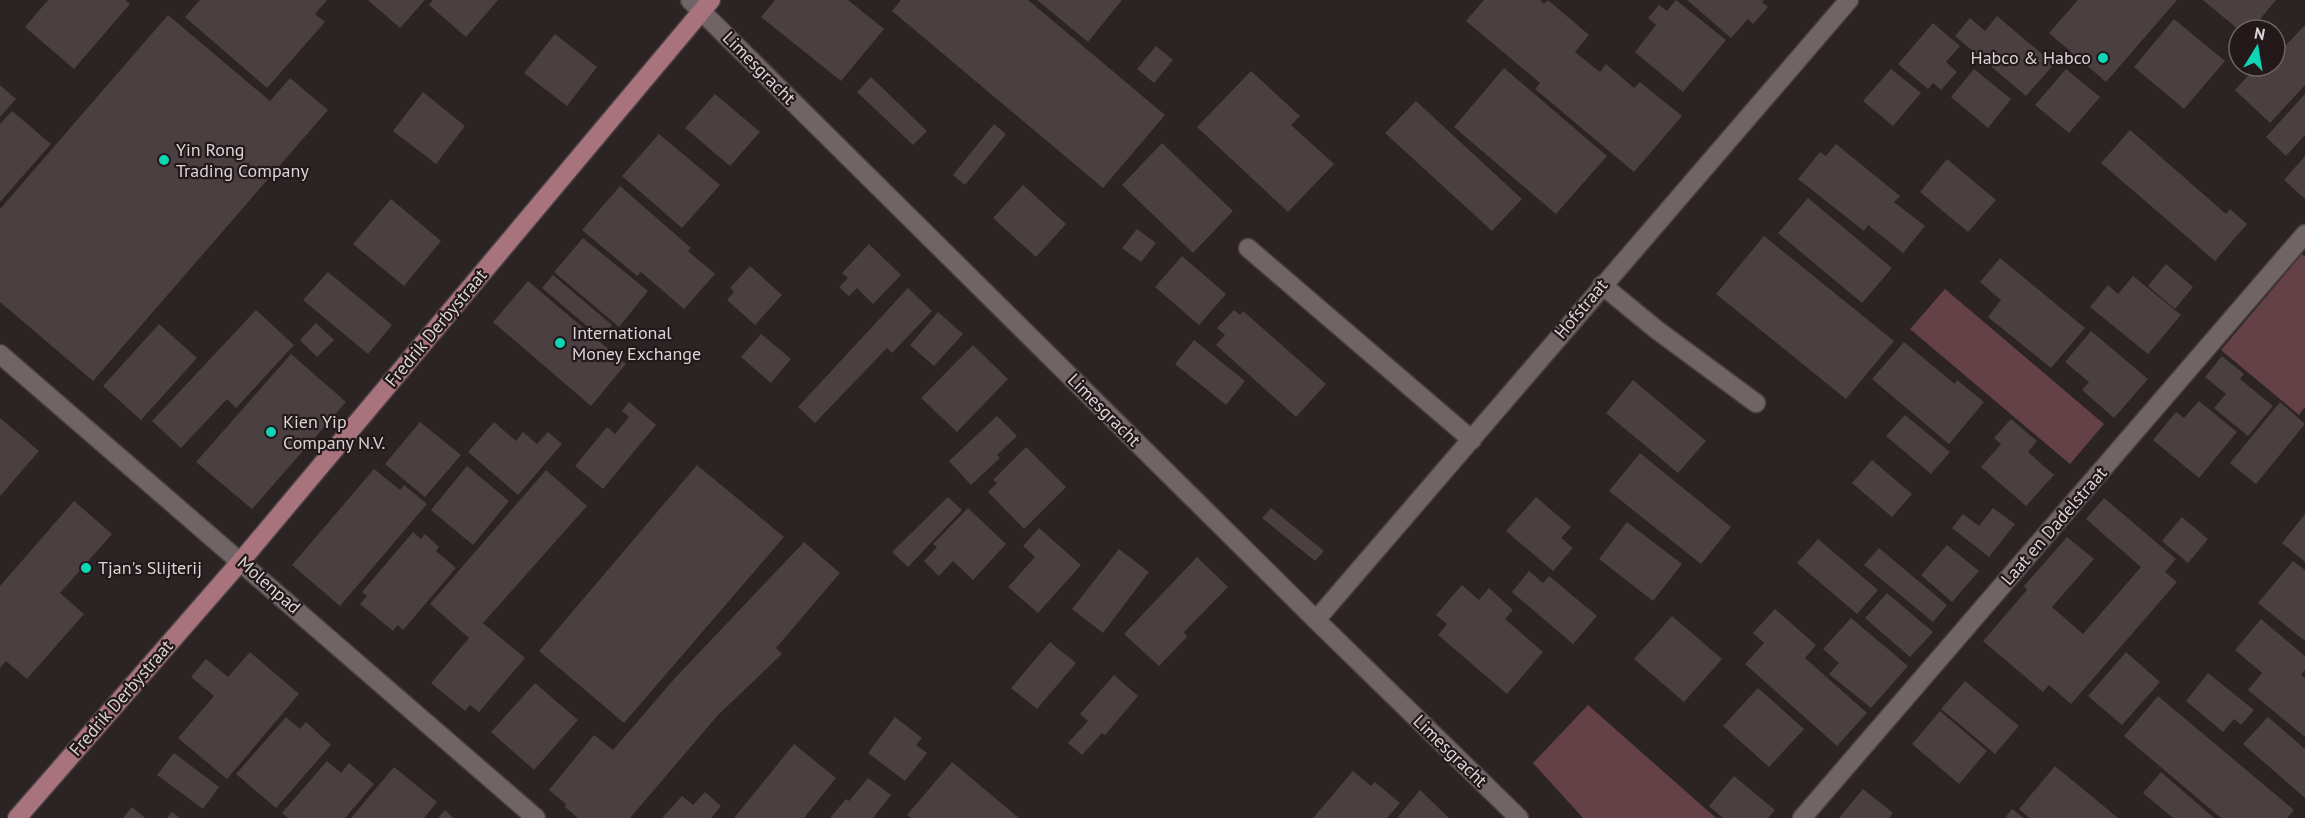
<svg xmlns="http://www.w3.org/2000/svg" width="2305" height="818" viewBox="0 0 2305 818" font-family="'PT Sans',sans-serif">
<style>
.green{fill:#634147}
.building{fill:#4a3f41}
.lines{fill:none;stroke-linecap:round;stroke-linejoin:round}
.minor-casing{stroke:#484041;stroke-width:21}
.major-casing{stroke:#484041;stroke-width:21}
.minor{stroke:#706466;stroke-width:18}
.major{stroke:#a8737d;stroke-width:18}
.poi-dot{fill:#0ed5b5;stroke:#23191b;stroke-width:2}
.labels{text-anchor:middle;stroke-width:4.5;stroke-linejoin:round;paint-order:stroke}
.poi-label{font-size:18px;fill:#dbd4d5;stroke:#23191b;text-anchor:start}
.street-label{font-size:18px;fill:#dbd4d5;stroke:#23191b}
</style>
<rect width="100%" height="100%" fill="#2c2324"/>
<path class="green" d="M2302,254l3,3v150l-6,8 -78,-65z
M1945,289l159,135 -34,40 -160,-135z
M1588,705l128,113h-133l-50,-55z"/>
<path class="building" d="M48,0h77l5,4 -56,65 -49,-42z
M200,0h127l-12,14 10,8 -58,66 -82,-71z
M368,0h57l-25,28z
M433,0h65l-32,37 -37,-32z
M775,0h73l36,29 -43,52 -80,-64z
M901,0h127l137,115 -62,73 -211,-177z
M1037,0h85l-34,42z
M1484,0h56l4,4 4,-4 41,35 -14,17 25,20 6,-8 28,24 6,-6 42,34 -48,56 -99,-83 5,-6 -74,-62z
M1676,0l50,40 -43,52 -48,-40 21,-27 -8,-7 11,-13 8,6z
M1687,0h77l-2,2 6,5 -15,17 -5,-5 -17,19z
M2078,0h99l-71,82 -57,-49z
M2203,0h73l-25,30h-12z
M168,15l102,86 20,-23 38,32 -235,271 -93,-79v-93z
M1997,16l57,48 -28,32 -71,-60 15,-18 15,13z
M2174,19l51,42 -41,48 -50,-42z
M1933,23l27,23 -14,16 11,10 -16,18 -8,-7 -5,6 -30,-25z
M2305,25v60l-35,38 -35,-33 22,-24h18v-20l6,-6 5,5z
M555,34l42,33 -30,39 -43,-33z
M1156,46l17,14 -19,23 -17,-14z
M1504,68l103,88 -51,58 -102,-87z
M1891,69l30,24 -28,33 -30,-25z
M1974,69l37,30 -23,29 -37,-31z
M2066,69l34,28 -31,36 -34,-28z
M1251,71l49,45 -9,9 43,39 -46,48 -91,-85z
M871,77l56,54 -14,14 -56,-53z
M0,85l16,14 -16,18z
M423,92l42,34 -29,38 -43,-33z
M715,94l45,38 -30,34 -45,-38z
M2305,94v41l-19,21 -20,-19z
M1416,101l106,98 -30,32 -107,-98z
M12,111l39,33 -51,58v-78z
M994,124l12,10 -41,51 -12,-10z
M2130,130l96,84 4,-5 17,15 -32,37 -114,-98z
M659,134l61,51 -38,43 -60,-52z
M1162,143l71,68 -40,42 -71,-68z
M1836,144l64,52 -6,6 31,24 -22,27 -35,-28 -4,6 -66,-52 22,-27 6,4z
M2305,156v43l-21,-19z
M1947,159l49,41 -28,32 -48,-40z
M1023,185l43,39 -30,33 -43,-39z
M620,186l71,62 -3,3 27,23 -31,35 -43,-37 -4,4 -55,-46z
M1808,198l84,70 -30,35 -84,-70z
M391,199l50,42 -37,45 -51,-42z
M1137,229l19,14 -15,19 -19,-14z
M1764,236l130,105 -48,58 -130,-105z
M583,238l65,53 -29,36 -65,-55z
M869,244l32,31 -28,29 -16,-16 -8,8 -10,-9 9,-9 -6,-5z
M1182,256l44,38 -27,31 -44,-38z
M2000,258l85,70 -34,40 -63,-51 13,-17 -21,-18z
M2166,264l27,23 -18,22 -27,-23z
M750,266l32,29 -27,30 -28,-25 7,-8 -4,-4z
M328,272l64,53 -24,29 -65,-54z
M553,275l59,50 -11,13 -59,-50z
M2133,276l48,39 -33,39 -58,-47 18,-22 10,9z
M528,281l98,83 -35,42 -98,-84z
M908,288l24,23 -40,42 -5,-5 -72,75 -17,-16z
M256,310l38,35 -58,63 -9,-9 -46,49 -29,-27z
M1234,310l6,5 3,-4 83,73 -30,33 -80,-72 9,-10 -8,-7z
M938,312l25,22 -29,32 -24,-21z
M316,323l18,17 -17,17 -17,-17z
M159,324l38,34 -56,62 -38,-34z
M2091,331l57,48 -34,39 -32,-28 7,-8 -24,-20z
M761,334l30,25 -20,24 -30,-26z
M1194,340l51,41 -19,24 -51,-41z
M1904,342l51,42 2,-4 27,22 -35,42 -77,-65z
M973,345l35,34 -51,53 -36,-34z
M291,354l55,48 -94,107 -56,-47z
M2222,356l22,18 -4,5 33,27 -25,30 -34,-28 12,-14 -21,-17z
M1633,380l73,61 -28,32 -72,-60z
M2199,401l38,31 -38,46 -46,-38 23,-28 8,6z
M629,402l27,23 -53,64 -28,-23 32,-39 8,7 14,-17 -7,-6z
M2280,402l25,22 -49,60 -26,-21z
M1905,415l45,37 -19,22 -45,-38z
M997,416l20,20 -20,19 3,3 -29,27 -22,-24z
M0,418l39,33 -39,45z
M2011,419l26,22 -9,11 26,23 -28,31 -45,-39 20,-23 -7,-6z
M420,422l41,33 -36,42 -40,-33z
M494,422l22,19 7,-9 14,12 11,-12 14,12 -44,51 -50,-43z
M1026,447l40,40 -42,42 -36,-37 9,-9 -4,-3z
M1640,453l91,74 -30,37 -92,-73z
M1872,460l40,34 -20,23 -40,-34z
M697,465l87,72 -160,186 -85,-72z
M467,466l42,35 -36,44 -42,-35z
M374,469l26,21 4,-5 23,19 -87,102 -48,-41z
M546,470l41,36 -104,117 42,35 -46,54 -9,-7 -5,6 -34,-28 38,-45 -39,-34z
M948,497l14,13 -54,57 -16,-15z
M1536,497l35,30 -10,11 12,10 -20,23 -47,-40z
M2104,498l72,61 -11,13 12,10 -106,122 -22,-19 -6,7 -60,-51 44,-51 -3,-4 43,-49 27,22 -42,48 31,27 58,-67 -55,-48z
M74,501l38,33 -52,59 24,21 -57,65 -21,-18 -6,7v-82z
M968,508l38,36 -33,36 -20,-19 -14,15 -15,-15 13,-14 -4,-3z
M1271,508l53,43 -9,10 -53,-43z
M1993,508l22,16 -26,33 -37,-29 11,-14 16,12z
M2305,514v48l-23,-19z
M2182,517l26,22 -20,24 -26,-22z
M1627,522l55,42 -29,37 -54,-42z
M1039,528l42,37 -43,48 -30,-26 27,-30 -12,-11z
M413,532l8,7 4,-5 14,13 -3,4 20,17 -53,62 -5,-5 -5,6 -33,-27 7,-8 -5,-4z
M1818,539l60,51 -21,24 -60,-51z
M804,542l36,31 -64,75 6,6 -64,61 -88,103h-52l-13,-11 1,-3 -17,-14 45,-55 19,15 62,-72z
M1947,545l32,26 -27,31 -31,-27z
M1879,548l68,57 -14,17 -69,-57z
M1119,549l30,23 -46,61 -31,-24z
M1197,557l31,30 -44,45 3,5 -28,29 -35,-32z
M2293,561l12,9v71l-47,-38z
M1529,571l14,12 6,-7 48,40 -24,28 -61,-52z
M1462,585l17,15 10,-12 24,22 -8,9 38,33 -36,42 -69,-59 9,-11 -11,-9z
M1887,593l46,39 -23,25 -45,-39z
M1775,609l41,36 -11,13 62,55 -30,33 -92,-82 19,-21 -11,-10z
M1672,616l50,43 -38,43 -50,-43z
M1851,618l57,48 -37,42 -42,-34 10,-11 -16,-14z
M2261,619l44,37v14l-4,5 4,3v59l-57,-47 14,-17 -27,-23z
M1050,642l26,21 -39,46 -26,-21z
M250,652l49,42 -72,85 -49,-41 36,-42 -23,-19 15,-18 22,18z
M2126,652l34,30 -38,43 -34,-29z
M2208,673l46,37 -13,15 -7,-6 -11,13 -37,-31z
M1114,675l24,21 -33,39 -3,-2 -20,22 -14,-12 20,-22 -8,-7z
M1965,681l54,45 -24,28 -54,-45z
M535,683l43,37 -44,50 -43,-38z
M1758,688l46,41 -35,38 -46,-41z
M2158,696l136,114 -7,8h-66l-97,-82z
M1940,711l47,40 -28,33 -47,-40z
M286,717l14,12 6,-7 25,23 -55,63 -40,-34z
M895,717l27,21 -6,7 11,8 -22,28 -37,-28z
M2268,717l37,32v49l-62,-54z
M794,744l42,34 -32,40h-70z
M174,753l45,34 -16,22 -46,-34z
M327,761l14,12 8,-10 25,21 -29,34h-57l-6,-5z
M952,762l67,56h-108l-4,-3z
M2055,766l63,52h-89l-10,-9z
M394,767l43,35 -13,16h-73z
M1353,771l18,15 4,-4 25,21 -13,15h-74z
M2161,772l53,46h-41l-30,-25z
M1734,776l41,34 -7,8h-45l-14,-12z
M868,778l23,17 -18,23h-43l16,-19 3,2z
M1863,789l30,24 -4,5h-50z
M1420,790l29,28h-52z
M705,792l16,14 -10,12h-49l20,-22 11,9z
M132,807l13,11h-22z
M2012,809l12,9h-19z
M445,810l8,8h-15z
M172,812l8,6h-13z"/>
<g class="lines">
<defs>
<path id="minor" d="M690,0l626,620 203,198
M1248,248l224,192
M1602,285l55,45 99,73
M0,354l536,464
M1316,620l533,-620
M1802,818l503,-584"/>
<path id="major" d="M17,818l224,-257 470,-561"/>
</defs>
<use href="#minor" class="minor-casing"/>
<use href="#major" class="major-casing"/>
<use href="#minor" class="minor"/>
<use href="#major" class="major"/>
</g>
<g class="poi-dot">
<circle cx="2103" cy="58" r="6"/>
<circle cx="164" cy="160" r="6"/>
<circle cx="560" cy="343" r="6"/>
<circle cx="271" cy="432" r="6"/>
<circle cx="86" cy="568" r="6"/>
</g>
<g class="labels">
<g class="poi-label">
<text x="2091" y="64" text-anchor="end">Habco &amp; Habco</text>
<text x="176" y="156">Yin Rong<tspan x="176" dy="21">Trading Company</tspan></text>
<text x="572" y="339">International<tspan x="572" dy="21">Money Exchange</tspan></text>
<text x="283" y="428">Kien Yip<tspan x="283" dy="21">Company N.V.</tspan></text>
<text x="98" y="574">Tjan's Slijterij</text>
</g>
<g class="street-label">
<text transform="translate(759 68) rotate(45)" y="6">Limesgracht</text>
<text transform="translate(1581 309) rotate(-50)" y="6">Hofstraat</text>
<text transform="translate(436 328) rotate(-50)" y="6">Fredrik Derbystraat</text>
<text transform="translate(1104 410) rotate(45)" y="6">Limesgracht</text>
<text transform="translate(2054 526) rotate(-49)" y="6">Laat en Dadelstraat</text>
<text transform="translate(269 585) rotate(41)" y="6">Molenpad</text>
<text transform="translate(121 698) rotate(-49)" y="6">Fredrik Derbystraat</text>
<text transform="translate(1450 751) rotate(44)" y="6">Limesgracht</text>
</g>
</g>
<g transform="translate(2257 48) rotate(11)"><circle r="28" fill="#23191b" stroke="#6d6465" stroke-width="1.5"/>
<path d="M0-4.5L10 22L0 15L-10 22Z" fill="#0ed5b5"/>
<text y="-9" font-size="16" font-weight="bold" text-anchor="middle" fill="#dbd4d5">N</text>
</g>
</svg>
